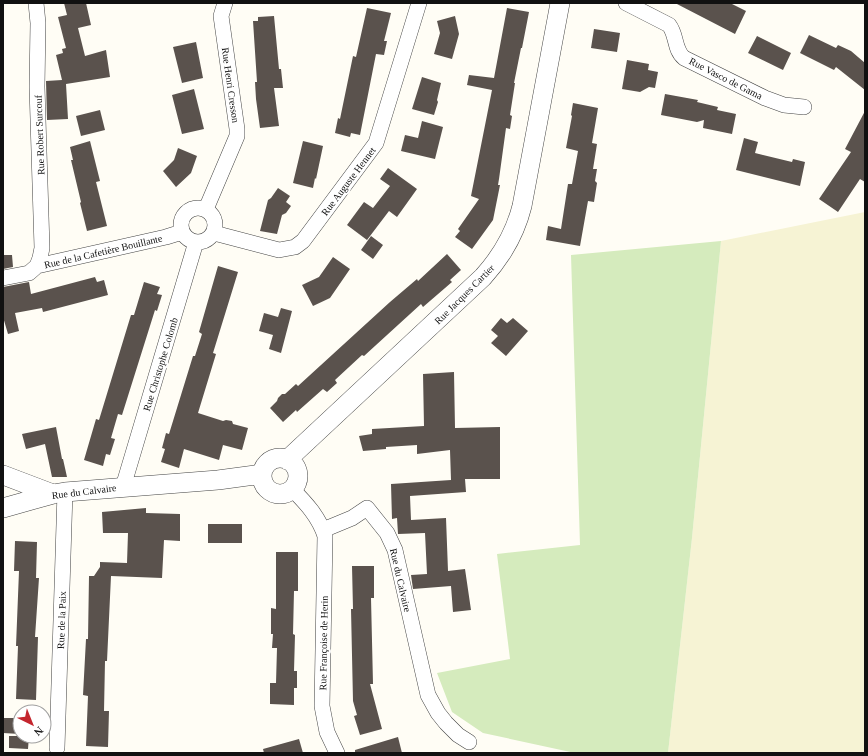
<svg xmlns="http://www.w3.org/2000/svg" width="868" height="756" viewBox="0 0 868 756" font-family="Georgia,serif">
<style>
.farmland{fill:#f6f3d4}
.green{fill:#d5ebbd}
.building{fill:#5a524d}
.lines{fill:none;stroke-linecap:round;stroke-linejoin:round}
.minor-casing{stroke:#444;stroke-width:16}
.tertiary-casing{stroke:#444;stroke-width:20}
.minor{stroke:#fff;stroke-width:15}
.tertiary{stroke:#fff;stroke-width:19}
.labels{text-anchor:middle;stroke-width:4;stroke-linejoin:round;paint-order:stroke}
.street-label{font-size:10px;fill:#111;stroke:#fff}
</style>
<rect width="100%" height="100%" fill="#fffdf5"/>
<path class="farmland" d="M865,212v541h-197l24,-215 29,-297z"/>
<path class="green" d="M721,241l-29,297 -24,215h-93l-92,-20 -31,-21 -15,-39 73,-14 -13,-105 83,-9 -9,-290z"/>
<path class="building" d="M64,3h22l5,22 -13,3 7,28 21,-6 4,27 -44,7 2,35 -21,1 -1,-39 16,-1 -6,-25 7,-2 -1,-4 4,-1 -8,-31 9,-2z
M675,3h55l16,8 -11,23z
M367,8l24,5 -7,28h3l-3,14 -8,-1 -16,81 -9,-2 -1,4 -15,-4 3,-15 2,1 13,-63 3,1z
M507,8l22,4 -7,36h-1l-7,35h1l-5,32 2,1 -2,13 -4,-1 -7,51 -1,6h2l-7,35 -21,29 -17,-12 5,-6 -2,-2 21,-30 -8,-3 21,-106 -25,-5 2,-10 25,3z
M274,16l5,53h2l2,19h-9l5,38 -19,2 -4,-29 -1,-17h2l-4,-61h5v-4z
M455,16l4,18 -7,25 -18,-5 6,-21 -3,-12z
M594,29l26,4 -3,19 -26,-4z
M809,35l27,13 2,-3 13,6 14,12v27l-29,-23 -2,3 -34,-17z
M757,36l34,17 -8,17 -35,-17z
M196,42l7,36 -21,5 -9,-36z
M627,60l22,4 -1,6 10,2 -3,16 -6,-1 -9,5 -18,-3z
M422,77l19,6 -4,17 1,2 -4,13 -22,-6z
M194,89l10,40 -22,5 -10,-39z
M665,94l33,6 -1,2 21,5 -1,3 19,4 -4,20 -29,-6 1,-8 -7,2 -36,-7z
M573,103l25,5 -6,35 5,1 -4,25h4l-2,12 2,2 -3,19 -6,-1 -8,45 -34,-6 2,-14 13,3 7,-45h4l6,-33 -12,-3 6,-32 -1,-1z
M100,110l5,20 -24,6 -5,-20z
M865,111v71l-5,-3 -22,33 -19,-13 32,-47 -6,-3z
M422,121l21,6 -8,32 -34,-8 4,-16 13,3z
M744,138l14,4 -3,11 37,9 1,-3 12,3 -5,24 -64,-16z
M90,141l10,40 -4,1 11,44 -20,5 -7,-28 1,-1 -10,-42h2l-3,-13z
M303,141l20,5 -7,33 -1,-1 -2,10 -20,-5z
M178,148l19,8 -6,17 -15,14 -13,-16 11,-11z
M388,168l29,21 -20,28 -8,-6 -22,29 -20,-15 17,-23 9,6 17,-22 -10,-7z
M278,188l12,8 -4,6 5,4 -5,7 -4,2 -5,19 -17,-3 8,-31 3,-2z
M371,236l12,9 -10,14 -12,-9z
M447,254l14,16 -11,10 2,2 -29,25 -2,-3 -57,52 -2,-1 -27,25 2,3 -10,9 -4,-3 -26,23 -1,-2 -13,12 -13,-14 7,-7 1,-3 4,-4h3l11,-10 2,2 92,-84 27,-23 1,2z
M3,255h9l1,12 -10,2z
M333,257l17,12 -20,29 -17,8 -11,-21 17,-8z
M218,266l20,6 -25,81 3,1 -18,59 25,8 3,-1 6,1 1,3 15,4 -6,22 -19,-5 -4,15 -35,-11 -5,19 -18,-6 4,-13 -3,-1 4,-15 3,1 24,-78h2l7,-22 -3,-2z
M95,277l2,5 7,-2 4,15 -65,17 -1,-4 -27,5 4,18 -11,3 -5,-17v-30l26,-5 2,12z
M144,282l16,5 -3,7 5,1 -5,16 -2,-1 -33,105 -4,-1 -7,24 4,1 -5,16 -4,-1 -3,12 -19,-6 12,-41 3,1 32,-105h3z
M281,308l11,3 -11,42 -12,-4 4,-14 -14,-4 5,-18 14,4z
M501,318l6,5 6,-5 15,13 -22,25 -15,-13 7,-7 -7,-6z
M454,372l1,56 45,-1v52h-35l1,13 -56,4 1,24 35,-2 2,53 17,-2 6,41 -18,2 -2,-26 -38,3 -2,-14 16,-1 -2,-41 -27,1 -1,-16 -5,1 -1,-35 60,-4 -1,-30 -33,4v-9l-31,2v2l-23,2 -4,-15 13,-2v-5l52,-3 -1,-52z
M56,427l6,32h1l4,18h-15l-7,-33 -19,5 -4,-15z
M146,508v5l34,1v27l-16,-1 -2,38 -51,-2 -4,85h-2l-1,50h5l-1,36 -22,-1 2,-50 -5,-1 3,-56h2l1,-63h5l6,-9v-5l27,1 1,-30h-25l-1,-21z
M208,524h34v19h-34z
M15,541l22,1 -1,36h3l-4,59h3l-2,63 -20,-1 2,-53h-2l3,-75h-5z
M276,552h22v39h-4l-1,43 2,1 -1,36h3v17h-3v17l-24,-1v-21h6l1,-35h-5l1,-14h-2v-26l5,1z
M352,566h22v32h-3l2,86h-3l12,45 -22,6 -6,-19 3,-1 -4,-14 -2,-92h2z
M4,718h16v16l-17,-1z
M9,736h20l-1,13 -19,-1z
M398,737l4,16h-47v-3z
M299,739l4,14h-39l-1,-4z"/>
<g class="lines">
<defs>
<path id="minor" d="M36,3l2,20 -1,64 5,161 -2,10 -3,8
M626,3l43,22c8,10 5,25 15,33l81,40 19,7 20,2
M181 225a17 17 0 1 1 34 0a17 17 0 1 1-34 0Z
M206,209l31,-73v-7l-16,-113 4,-13
M214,233l65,17 16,-3 8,-6 73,-98 43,-140
M3,278l26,-5 8,-7 129,-29 16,-5
M123,487l73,-245
M292,489c14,14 27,28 33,47l-3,170 5,26 10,21
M323,530l29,-12 15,-10 20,25 8,17 33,145 10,18 8,10 12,12 11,7
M57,748l8,-256"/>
<path id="tertiary" d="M262 476a18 18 0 1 1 36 0a18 18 0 1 1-36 0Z
M287,460l196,-183c19,-21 32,-43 39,-71l38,-203
M3,475l50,19
M3,508l50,-14 12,-2 153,-12 44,-6"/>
</defs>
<use href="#minor" class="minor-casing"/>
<use href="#tertiary" class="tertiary-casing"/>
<use href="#minor" class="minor"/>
<use href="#tertiary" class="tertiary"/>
</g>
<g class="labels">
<g class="street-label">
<text transform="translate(726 78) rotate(27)" y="4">Rue Vasco de Gama</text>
<text transform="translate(231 85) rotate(82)" y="4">Rue Henri Cresson</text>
<text transform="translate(39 135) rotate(-92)" y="4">Rue Robert Surcouf</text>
<text transform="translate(348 181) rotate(-53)" y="4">Rue Auguste Hennet</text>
<text transform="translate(103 251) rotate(-13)" y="4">Rue de la Cafetière Bouillante</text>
<text transform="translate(464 294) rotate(-45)" y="4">Rue Jacques Cartier</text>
<text transform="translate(160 364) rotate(-73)" y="4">Rue Christophe Colomb</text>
<text transform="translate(84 491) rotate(-7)" y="4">Rue du Calvaire</text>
<text transform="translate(401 580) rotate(77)" y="4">Rue du Calvaire</text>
<text transform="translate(61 620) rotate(-88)" y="4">Rue de la Paix</text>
<text transform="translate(323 643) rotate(-89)" y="4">Rue Françoise de Herin</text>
</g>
</g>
<rect width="868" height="756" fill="none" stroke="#111111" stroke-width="8"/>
<g transform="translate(32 724) rotate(137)"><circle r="19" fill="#ffffff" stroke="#a0a0a0"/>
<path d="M0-3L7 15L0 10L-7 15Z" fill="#c4262e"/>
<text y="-6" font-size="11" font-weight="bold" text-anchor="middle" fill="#111111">N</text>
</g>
</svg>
